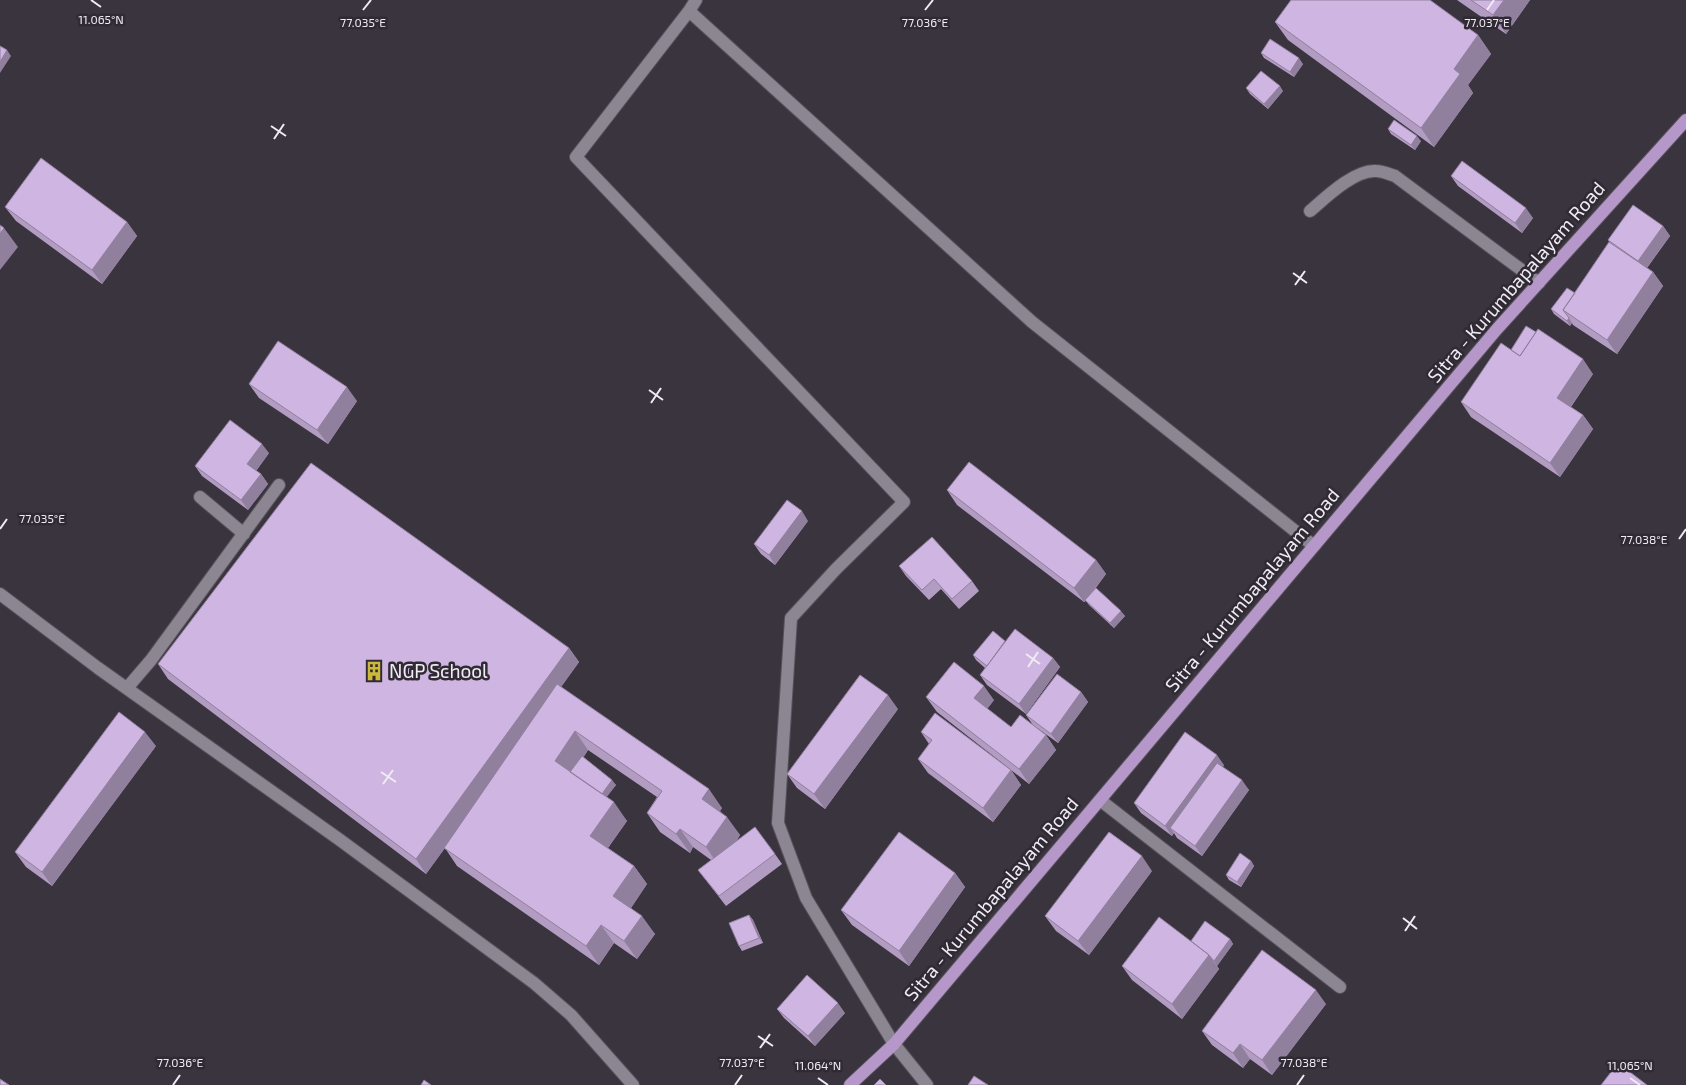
<svg xmlns="http://www.w3.org/2000/svg" width="1686" height="1085" viewBox="0 0 1686 1085" font-family="'Exo 2',sans-serif">
<style>
.lines{fill:none;stroke-linecap:round;stroke-linejoin:round}
.lane-casing{stroke:#57515b;stroke-width:14}
.street-casing{stroke:#57515b;stroke-width:14}
.secondary-casing{stroke:#57515b;stroke-width:14}
.primary-casing{stroke:#57515b;stroke-width:14}
.lane{stroke:#8c8592;stroke-width:12}
.street{stroke:#8c8592;stroke-width:12}
.secondary{stroke:#8c8592;stroke-width:12}
.primary{stroke:#b598c9;stroke-width:12}
.wall{fill:#b29cc2}
.shaded-wall{fill:#917f9e}
.building{fill:#cfb5e1;stroke:#917f9e}
.ticks{fill:none;stroke:#f0ecf3;stroke-width:2}
.labels{text-anchor:middle;stroke-width:5;stroke-linejoin:round;paint-order:stroke}
.street-label{font-size:19px;fill:#f0ecf3;stroke:#302a35}
.poi-label{font-size:19px;fill:#f0ecf3;stroke:#302a35;text-anchor:start}
.ticks-label{font-size:12px;text-anchor:middle;fill:#f0ecf3;stroke:#302a35;stroke-width:5;stroke-linejoin:round;paint-order:stroke}
</style>
<rect width="100%" height="100%" fill="#3a343f"/>
<g class="lines">
<defs>
<path id="lane" d="M1310,211c15,-13 45,-42 66,-40 6,0 13,3 19,5l144,107
M200,497l44,37
M127,688l24,-28 128,-175
M1100,800l240,187"/>
<path id="street" d="M696,0l-7,11 343,311 282,224
M689,11l-113,146 328,345 -68,67 -45,49 -13,205 28,75 88,146
M0,594l98,74 242,172 194,143 37,32 62,70"/>
<path id="secondary" d="M894,1044l33,41"/>
<path id="primary" d="M850,1085l44,-41 603,-715 189,-209"/>
</defs>
<use href="#lane" class="lane-casing"/>
<use href="#street" class="street-casing"/>
<use href="#secondary" class="secondary-casing"/>
<use href="#primary" class="primary-casing"/>
<use href="#lane" class="lane"/>
<use href="#street" class="street"/>
<use href="#secondary" class="secondary"/>
<use href="#primary" class="primary"/>
</g>
<path class="wall" d="M1457,0h73l-24,34z
M1275,22l203,13 13,19 -23,31 5,8 -39,54 -146,-107z
M1261,53l42,11 -9,13 -30,-19z
M1246,88l37,3 -15,18 -18,-15z
M1388,129l33,12 -6,9 -24,-16z
M1451,176l82,42 -11,15 -64,-47z
M5,207l122,15 10,14 -35,48 -86,-63z
M1663,226l7,10 -23,32 6,4 10,14 -46,68 -44,-29 -1,-2 -2,3 -16,-12 -3,-5 24,-16 36,-49 -3,-4z
M1511,350l82,24 -22,33 12,8 10,14 -33,48 -89,-60 -10,-15z
M249,384l108,17 -29,43 -69,-46z
M269,453l-13,18 5,3 7,10 -20,26 -46,-34 -7,-10z
M947,490l149,70 10,14 -11,15 30,27 -11,12 -25,-23 -3,-4 -2,1 -127,-97z
M808,521l-33,44 -14,-11 -7,-10z
M899,566l73,15 7,10 -20,18 -18,-20 -12,11 -23,-24z
M1005,641l48,17 7,9 -34,47 -39,-29 -7,-10 5,-7 -9,-8 -3,-5z
M569,648l10,14 -18,25 161,121 -2,3 20,24 -4,7 39,12 7,10 -56,42 -28,-36 13,-10 -18,-13 -3,6 -30,-21 -13,-19 10,-16 -69,-47 -5,8 33,27 -10,12 21,24 -19,27 26,18 13,18 -16,24 24,26 -18,25 -23,-16 -15,22 -142,-99 -12,-18 -19,26 -258,-195 -10,-15z
M1081,692l7,10 -30,41 -25,-18 13,10 10,15 -27,34 -92,-72 -11,-15 68,3 -7,9 24,18 22,-2 -7,-10z
M898,709l-73,100 -28,-21 -10,-14z
M921,732l90,38 10,15 -28,37 -65,-49 -10,-14 11,-15z
M156,746l-104,140 -26,-19 -11,-15z
M1224,765l-1,2 26,23 -47,66 -25,-18 -3,-5 -2,3 -31,-23 -7,-10z
M1251,861l3,5 -13,21 -12,-7 -3,-5z
M1152,871l-63,84 -33,-24 -11,-15z
M955,873l10,14 -56,79 -57,-41 -11,-15z
M749,915l4,5 10,23 -21,8 -3,-5z
M1230,939l3,5 -16,22 2,3 -37,50 -50,-39 -10,-14 69,-25z
M1326,1004l-54,71 -22,-16 -7,9 -31,-23 -10,-14z
M777,1009l68,4 -30,33 -31,-28z"/>
<path class="shaded-wall" d="M1504,0h26l-24,34 -13,-19z
M1478,35l13,19 -23,31 5,8 -39,54 -13,-19 33,-59z
M7,50l4,6 -11,17v-11z
M1299,58l4,6 -9,13 -4,-5z
M1280,86l3,5 -15,18 -4,-5z
M1417,136l4,5 -6,9 -4,-5z
M1526,208l7,10 -11,15 -7,-10z
M127,222l10,14 -35,48 -10,-14z
M1663,226l7,10 -25,34 -7,-9z
M4,228l14,19 -18,23v-36z
M1653,272l10,14 -46,68 -10,-14z
M1569,318l3,5 -2,3 -3,-5z
M1583,359l10,15 -26,38 -10,-14z
M347,387l10,14 -29,43 -11,-14z
M1583,415l10,14 -33,48 -10,-14z
M262,444l7,9 -15,21 -7,-10z
M261,474l7,10 -20,26 -7,-10z
M802,511l6,10 -33,44 -6,-10z
M1096,560l10,14 -22,28 -10,-14z
M1121,611l4,5 -11,12 -4,-5z
M569,648l10,14 -153,212 -10,-15z
M1053,658l7,9 -34,47 -7,-10z
M984,686l10,14 -10,13 -10,-15z
M1081,692l7,10 -30,41 -7,-9z
M888,695l10,14 -73,100 -11,-15z
M575,731l13,19 -17,26 -16,-15z
M145,732l11,14 -104,140 -10,-14z
M1046,735l10,15 -27,34 -10,-15z
M1217,755l7,10 -49,67 -5,-4 4,5 -2,3 -7,-10z
M1011,770l10,15 -28,37 -10,-14z
M612,780l4,5 -13,17 -4,-5z
M1242,780l7,10 -47,66 -7,-10z
M709,789l13,19 -7,10 -13,-19z
M614,802l13,19 -24,33 -13,-18z
M727,817l13,18 -21,31 -13,-19z
M680,829l13,18 -3,6 -14,-19z
M1142,856l10,15 -63,84 -11,-14z
M1251,861l3,5 -13,21 -4,-5z
M634,866l13,18 -21,31 -13,-19z
M955,873l10,14 -56,79 -10,-15z
M749,915l4,5 10,23 -4,-5z
M642,916l13,18 -18,25 -13,-18z
M601,925l13,18 -15,22 -13,-19z
M1230,939l3,5 -16,22 -3,-5z
M1209,955l10,14 -37,50 -10,-15z
M1316,990l10,14 -54,71 -10,-15z
M838,1003l7,10 -30,33 -7,-10z
M1240,1044l10,15 -7,9 -10,-15z"/>
<path class="building" d="M1291,0h139l48,35 -24,34 6,5 -39,54 -146,-106z
M1471,0h33l-11,15z
M1270,39l29,19 -9,14 -29,-19z
M0,46l7,4 -7,12z
M1261,71l19,15 -16,18 -18,-16z
M1394,120l23,16 -6,9 -23,-16z
M41,158l86,64 -35,48 -87,-63z
M1462,161l64,47 -11,15 -64,-47z
M1633,205l30,21 -25,35 -30,-21z
M0,225l4,3 -4,6z
M1609,242l44,30 -46,68 -44,-30z
M1567,288l8,5 -12,17 6,8 -2,3 -16,-12z
M1526,326l10,6 -16,24 -9,-6z
M1538,329l45,30 -26,39 26,17 -33,48 -89,-61 40,-59 19,13z
M278,341l69,46 -30,43 -68,-46z
M230,420l32,24 -15,20 14,10 -20,26 -46,-34z
M969,462l127,98 -22,28 -127,-98z
M311,463l258,185 -153,211 -258,-195z
M787,500l15,11 -33,44 -15,-11z
M932,537l40,44 -20,18 -18,-20 -12,11 -23,-24z
M1096,588l25,23 -11,12 -25,-23z
M1015,629l38,29 -34,46 -39,-29z
M993,631l12,10 -18,25 -14,-11z
M954,662l30,24 -10,12 37,29 9,-12 26,20 -27,34 -93,-72z
M1057,674l24,18 -30,42 -25,-19z
M860,675l28,20 -74,99 -27,-20z
M557,684l152,105 -7,10 25,18 -21,30 -26,-18 -4,5 -29,-21 15,-22 -87,-60 -20,30 59,41 -24,34 44,30 -21,30 29,20 -18,25 -23,-16 -15,21 -142,-98z
M119,712l26,20 -103,140 -27,-20z
M935,713l76,57 -28,38 -65,-49 14,-19 -11,-8z
M1185,732l32,23 -52,71 -31,-23z
M582,756l30,24 -10,14 -32,-22z
M1217,763l25,17 -47,66 -25,-18z
M755,827l20,27 -56,42 -21,-26z
M899,832l56,41 -56,78 -58,-41z
M1109,832l33,24 -64,85 -33,-25z
M1240,853l11,8 -14,21 -11,-7z
M749,915l10,23 -20,8 -10,-23z
M1159,917l50,38 -37,49 -50,-38z
M1205,921l25,18 -16,22 -5,-6 -18,-14z
M1262,950l54,40 -54,70 -22,-16 -7,9 -31,-22z
M807,975l31,28 -30,33 -31,-27z
M1618,1063l29,22h-46z
M974,1076l14,9h-20z
M0,1079l9,6h-9z
M880,1079l6,6h-12z
M424,1080l7,5h-10z"/>
<path class="ticks" d="M91,0l10,7M363,10l8,-10M925,10l8,-10M1487,10l7,-10M271,126l15,10M274,139l10,-15M1293,273l14,10M1295,285l10,-14M649,390l14,10M651,403l10,-15M0,529l7,-10M1679,539l7,-10M1026,654l14,10M1028,667l10,-15M381,772l15,10M383,784l10,-14M1403,918l14,11M1405,931l10,-15M758,1036l15,10M760,1048l10,-14M818,1078l10,7M1630,1078l10,7M173,1085l7,-10M735,1085l7,-10M1297,1085l7,-10"/>
<defs>
<symbol id="building-bare" viewBox="-9 -9 18 18"><path d="M-4-6H4V6H1V3H-1V6H-4ZM-2.5-4.3h1.7v1.8h-1.7ZM.8-4.3h1.7v1.8H.8ZM-2.5-1h1.7V.8h-1.7ZM.8-1h1.7V.8H.8Z" fill="#cbba39" stroke="#302a35" stroke-width="2.5" paint-order="stroke"/></symbol>
</defs>
<g fill-rule="evenodd">
<use href="#building-bare" x="360" y="657" width="28" height="28"/>
</g>
<g class="labels">
<g class="street-label">
<text transform="translate(1516 282) rotate(-49)" y="7">Sitra - Kurumbapalayam Road</text>
<text transform="translate(1252 590) rotate(-50)" y="7">Sitra - Kurumbapalayam Road</text>
<text transform="translate(991 899) rotate(-50)" y="7">Sitra - Kurumbapalayam Road</text>
</g>
<g class="poi-label">
<text x="389" y="678">NGP School</text>
</g>
</g>
<g class="ticks-label">
<text x="101" y="24">11.065°N</text>
<text x="363" y="27">77.035°E</text>
<text x="925" y="27">77.036°E</text>
<text x="1487" y="27">77.037°E</text>
<text x="42" y="523">77.035°E</text>
<text x="1644" y="544">77.038°E</text>
<text x="180" y="1067">77.036°E</text>
<text x="742" y="1067">77.037°E</text>
<text x="1304" y="1067">77.038°E</text>
<text x="818" y="1070">11.064°N</text>
<text x="1630" y="1070">11.065°N</text>
</g>
</svg>
